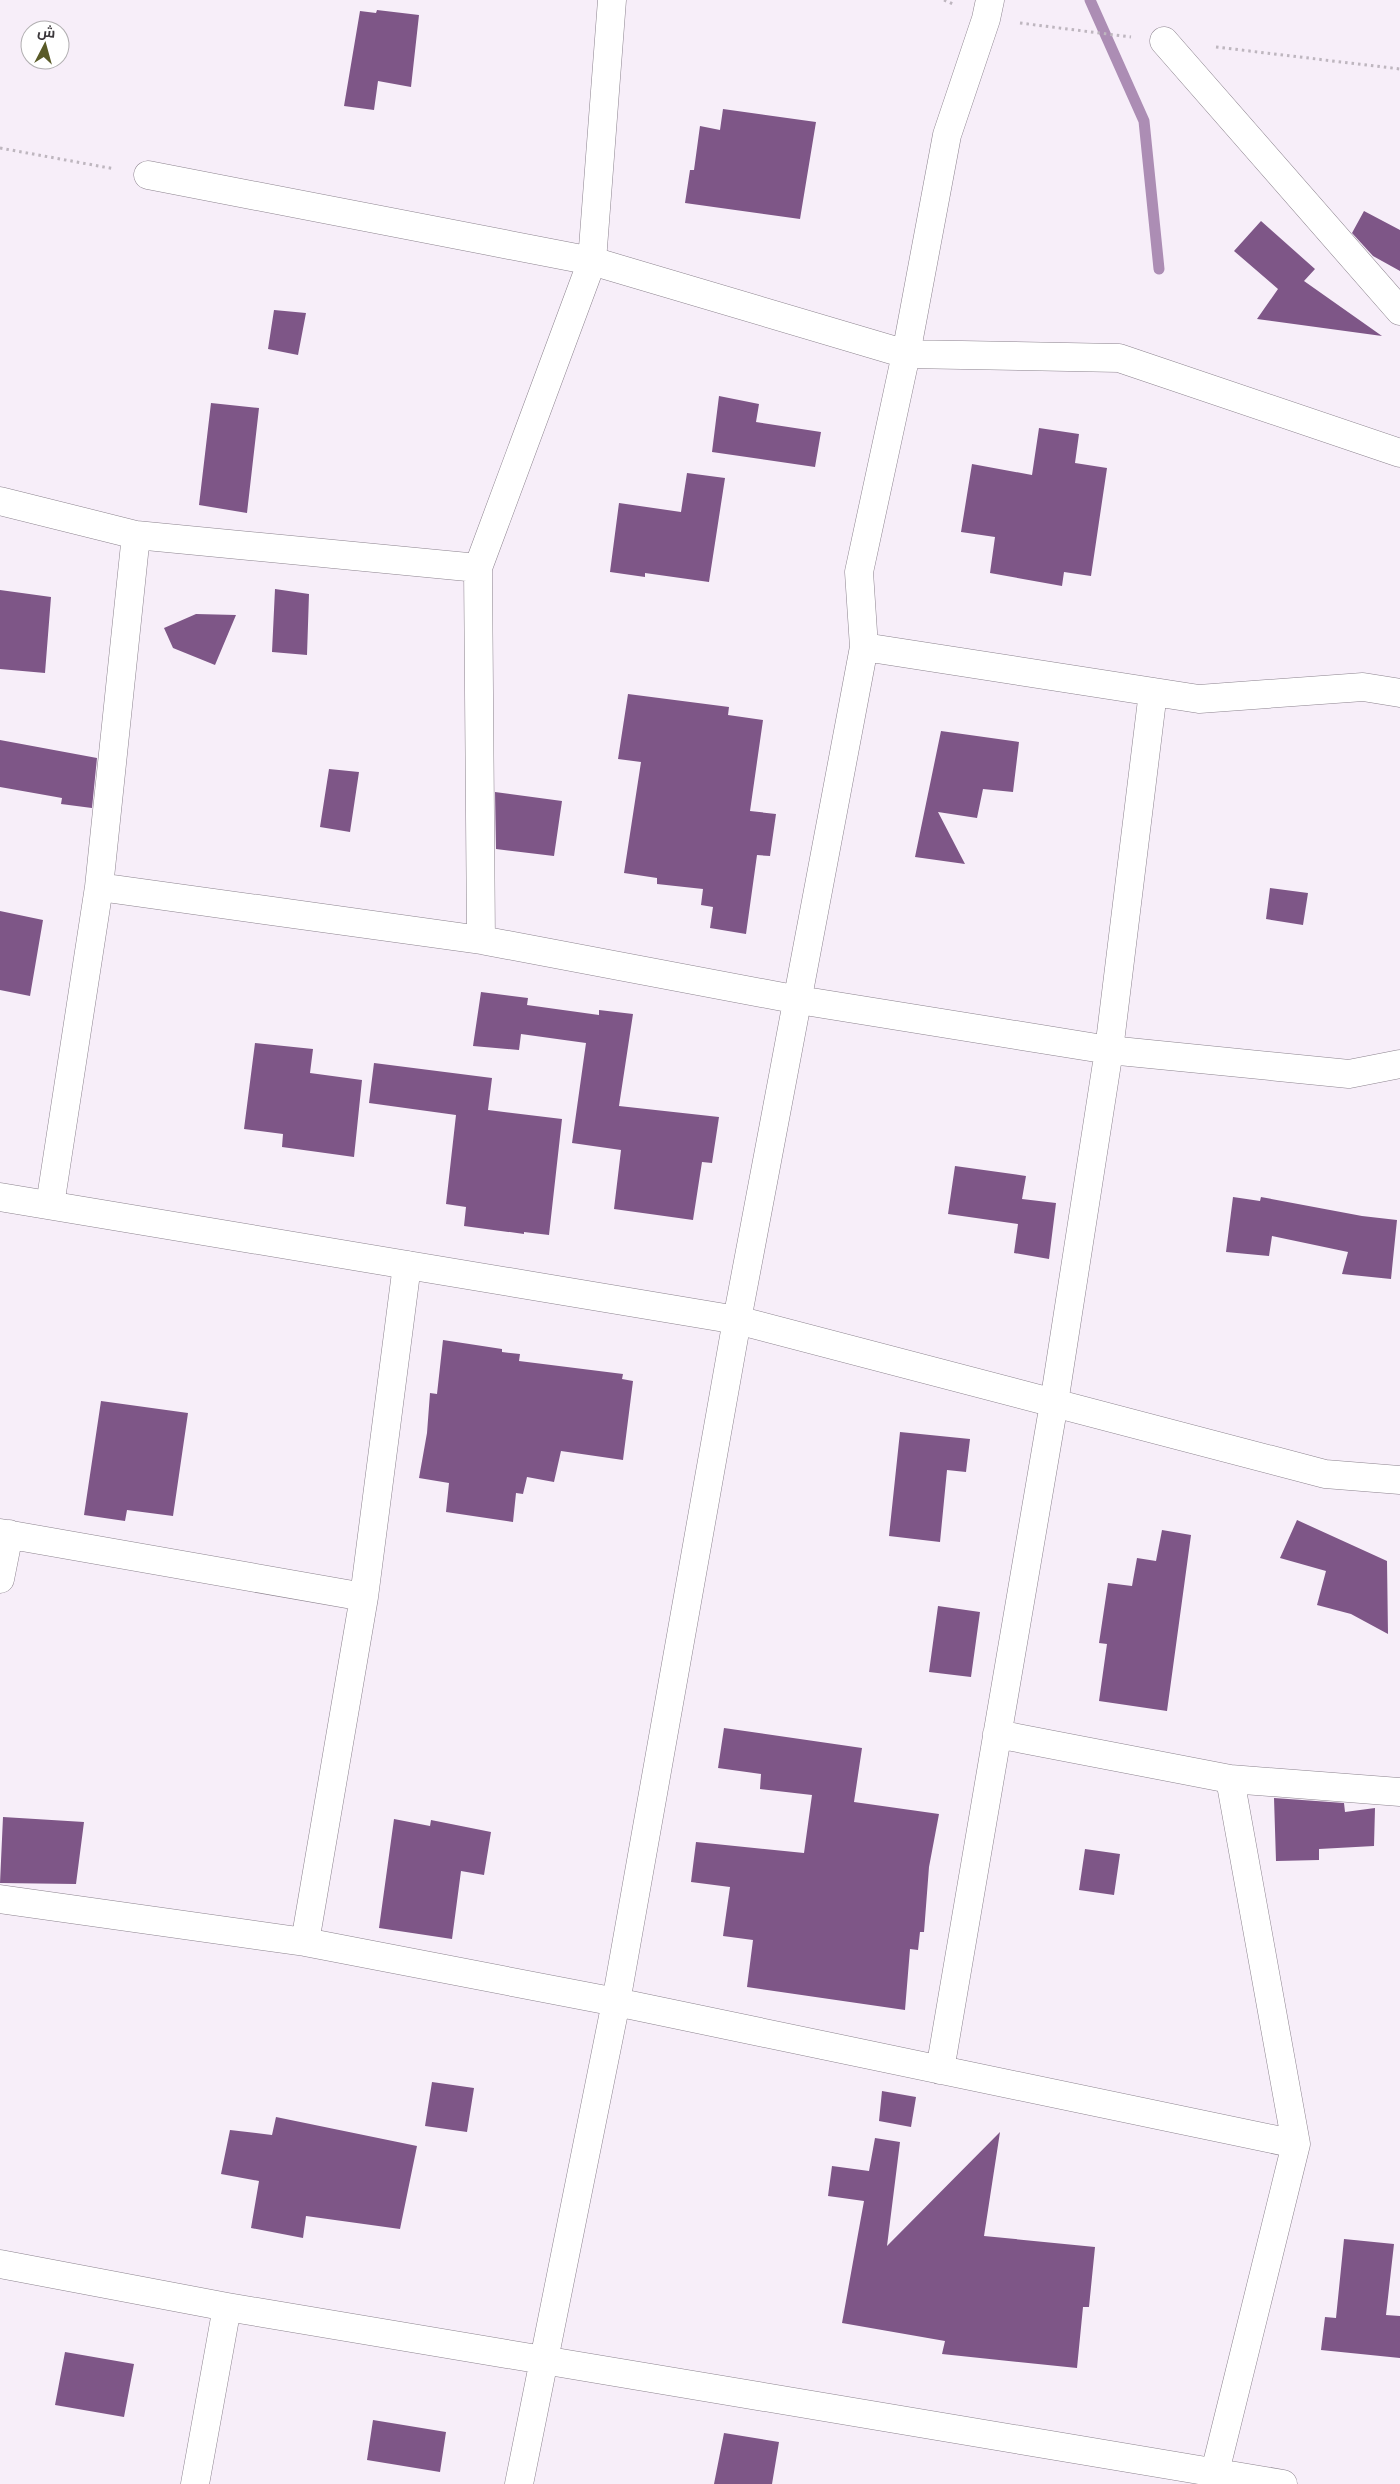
<svg xmlns="http://www.w3.org/2000/svg" width="1400" height="2484" viewBox="0 0 1400 2484" font-family="Roboto,Cairo,sans-serif">
<style>
.lines{fill:none;stroke-linecap:round;stroke-linejoin:round}
.stream{stroke:#ac8db4;stroke-width:11}
.building{fill:#7e5687}
.minor-casing{stroke:#8c838e;stroke-width:29}
.path{stroke:#beb6bf;stroke-width:3;stroke-dasharray:2.5 4;stroke-linecap:butt}
.minor{stroke:#fff;stroke-width:28}
</style>
<rect width="100%" height="100%" fill="#f7eef9"/>
<g class="lines">
<path class="stream" d="M1090,0l54,121 15,148"/>
</g>
<path class="building" d="M377,10l42,5 -8,72 -33,-6 -4,29 -30,-4 16,-95 16,2z
M723,109l93,13 -16,97 -115,-16 5,-33h4l6,-44 20,4z
M1364,211l36,19v41l-27,-15 -21,-23z
M1261,221l54,48 -11,12 78,55 -125,-17 21,-30 -44,-38z
M274,310l32,3 -8,42 -30,-6z
M719,396l40,8 -3,18 65,10 -6,35 -103,-15z
M211,403l48,5 -12,105 -48,-8z
M1039,428l40,6 -4,29 32,5 -16,108 -27,-4 -2,14 -72,-13 5,-36 -34,-5 11,-68 60,11z
M687,473l38,5 -16,104 -64,-9v4l-35,-5 9,-69 62,9z
M275,589l34,5 -2,61 -35,-3z
M0,590l51,7 -6,76 -45,-4z
M196,614l40,1 -21,50 -42,-17 -9,-20z
M628,694l101,13 -1,8 35,5 -13,91 26,3 -6,42 -13,-1 -11,79 -36,-6 3,-21 -12,-2 2,-16 -46,-5v-6l-33,-5 17,-111 -23,-3z
M941,731l78,11 -6,50 -30,-3 -6,29 -39,-6 27,52 -50,-7z
M0,740l97,18 -5,50 -31,-4 1,-6 -62,-11z
M329,769l30,3 -9,60 -30,-5z
M495,792l67,9 -8,55 -58,-7z
M1270,888l38,5 -5,32 -37,-6z
M0,911l43,9 -13,76 -30,-6z
M481,992l47,6 -1,7 72,10v-5l34,4 -14,92 100,11 -7,46 -10,-1 -9,58 -79,-11 7,-59 -49,-7 14,-100 -65,-9 -2,16 -46,-4z
M255,1043l58,6 -3,24 52,7 -8,77 -72,-10 1,-13 -39,-5z
M374,1063l118,15 -4,32 74,9 -13,116 -25,-3v2l-60,-8 2,-19 -20,-3 10,-89 -87,-12z
M955,1166l71,10 -4,23 34,4 -7,56 -35,-6 4,-29 -70,-10z
M1233,1197l27,4 1,-4 101,19 35,4 -6,59 -49,-5 6,-22 -76,-16 -3,20 -43,-4z
M443,1340l59,9v3l18,2 -1,7 104,13 -1,5 11,2 -10,79 -62,-9 -7,31 -27,-5 -4,17 -7,-1 -3,29 -67,-10 3,-29 -30,-5 8,-45 3,-40 7,1z
M101,1401l87,12 -15,103 -46,-6 -2,11 -41,-6z
M900,1432l70,7 -4,33 -19,-2 -7,72 -51,-6z
M1297,1520l90,41 1,73 -37,-20 -34,-9 9,-34 -46,-13z
M1162,1530l29,5 -24,176 -68,-10 8,-57 -8,-1 9,-60 24,3 5,-28 19,3z
M938,1606l42,6 -9,65 -42,-5z
M724,1728l138,20 -8,54 85,12 -10,53 -5,65h-4l-2,18 -8,-1 -5,61 -158,-23 6,-47 -30,-4 7,-49 -39,-5 5,-40 108,11 8,-58 -52,-6 1,-15 -43,-6z
M1274,1798l70,5 1,9 30,-4 -1,38 -55,3v11l-43,1z
M3,1817l81,5 -8,62 -76,-1z
M394,1819l36,7 1,-6 60,12 -7,43 -23,-4 -9,68 -73,-11z
M1085,1849l35,5 -6,41 -35,-5z
M432,2082l42,6 -7,44 -42,-6z
M882,2091l34,6 -5,30 -32,-6z
M276,2117l141,29 -17,83 -94,-13 -3,22 -52,-10 8,-47 -38,-7 9,-44 42,5z
M1000,2132l-16,104 111,11 -6,60h-6l-6,61 -135,-14 3,-13 -103,-18 22,-122 -36,-5 4,-30 37,5 6,-33 25,4 -13,104z
M1344,2239l50,5 -8,71 14,1v42l-79,-8 4,-33 11,1z
M65,2352l69,12 -10,53 -69,-12z
M373,2420l73,12 -6,40 -73,-12z
M724,2433l55,9 -7,42h-58z"/>
<g class="lines">
<defs>
<path id="minor" d="M1164,41l236,270
M148,175l444,86 314,93 213,4 281,95
M0,501l136,34 342,33
M864,647l335,52 164,-12 37,6
M99,887l382,53 318,60 310,50 240,24 51,-10
M481,940l-3,-372 114,-307 20,-261
M0,1197l737,123 588,154 75,6
M50,1205l49,-318 37,-352
M0,1533l364,64
M0,1579l9,-45
M997,1734l233,45 170,13
M0,1899l305,43 311,60 680,142
M305,1942l59,-345 43,-332
M940,2070l114,-667 55,-353 44,-358
M0,2264l227,43 1056,177
M195,2484l32,-177
M519,2484l97,-482 121,-682 127,-673 -5,-75 47,-218 41,-219 39,-116 4,-19
M1212,2484l84,-340 -66,-365"/>
</defs>
<use href="#minor" class="minor-casing"/>
<path class="path" d="M944,0l11,5
M1020,23l111,14
M1216,47l184,22
M0,148l115,21"/>
<use href="#minor" class="minor"/>
</g>
<g transform="translate(45 45) rotate(6)"><circle r="24" fill="#ffffff" stroke="#b1afb1"/>
<path d="M0-4L9 19L0 12L-9 19Z" fill="#595a27"/>
<text y="-8" font-size="14" font-weight="bold" text-anchor="middle" fill="#3b373b">ش</text>
</g>
</svg>
